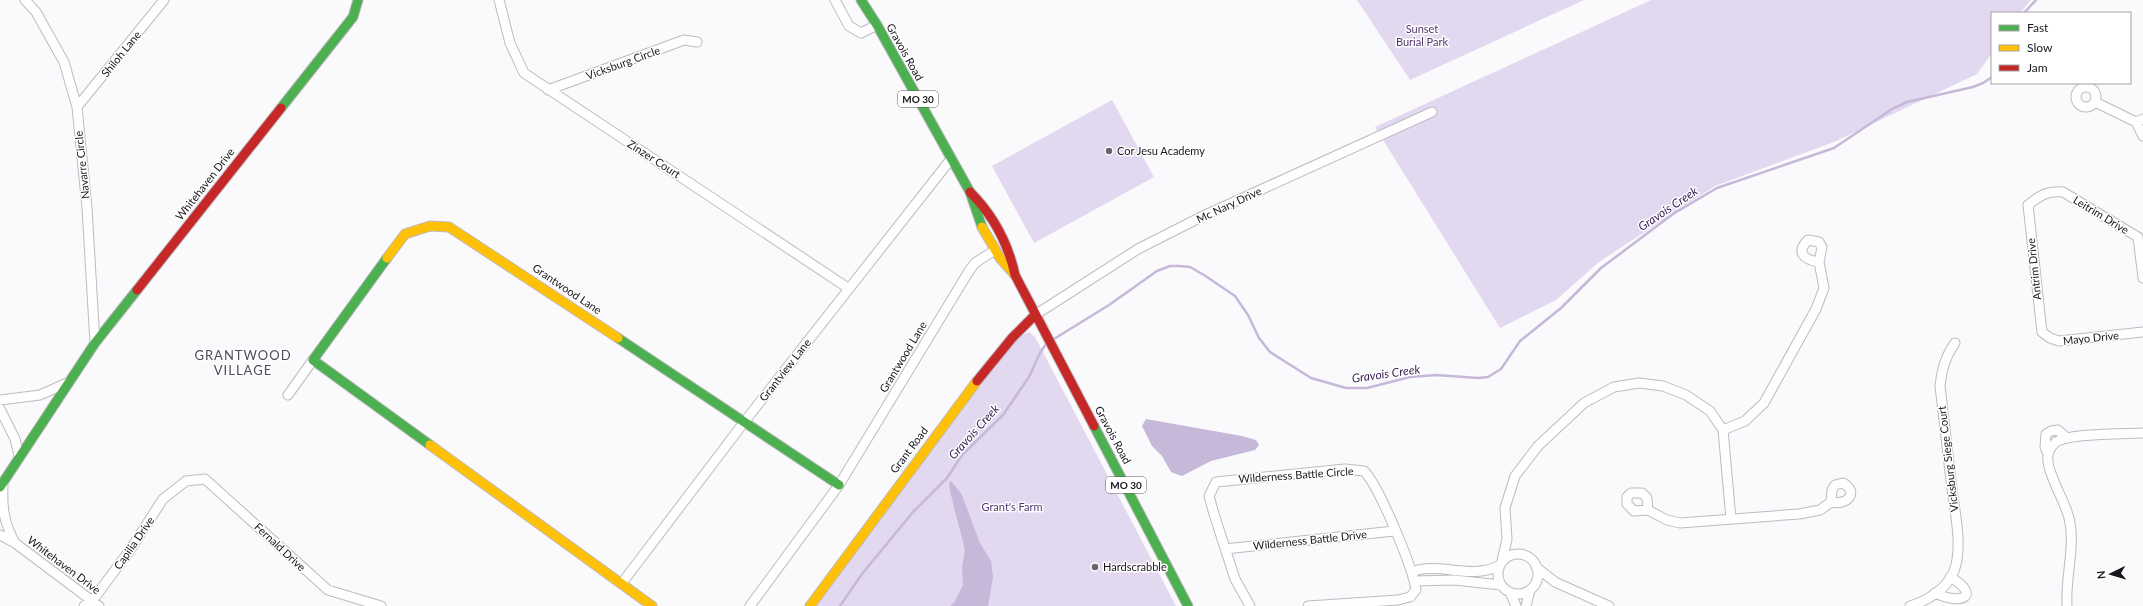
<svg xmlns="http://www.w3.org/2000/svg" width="2143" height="606" viewBox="0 0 2143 606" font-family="Lato,sans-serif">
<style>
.green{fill:#e2d8f0}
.water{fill:#c6b8d9}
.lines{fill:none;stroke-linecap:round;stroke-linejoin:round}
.stream{stroke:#c6b8d9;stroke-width:2.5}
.street-casing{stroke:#bebbc0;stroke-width:11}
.fast-casing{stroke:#bebbc0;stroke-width:11}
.slow-casing{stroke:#bebbc0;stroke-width:11}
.jam-casing{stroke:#bebbc0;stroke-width:11}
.street{stroke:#fefefe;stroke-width:9}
.fast{stroke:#4caf50;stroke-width:9}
.slow{stroke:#ffc107;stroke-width:9}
.jam{stroke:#c62828;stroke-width:9}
.poi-dot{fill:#68656b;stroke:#fff;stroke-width:1.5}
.labels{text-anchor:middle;stroke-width:3;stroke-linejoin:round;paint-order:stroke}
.shield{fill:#fff;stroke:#5e5c61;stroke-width:1}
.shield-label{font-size:10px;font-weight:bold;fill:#19161d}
.park-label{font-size:11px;fill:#513570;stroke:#fff}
.street-label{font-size:11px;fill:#19161d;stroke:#fff}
.poi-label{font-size:11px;fill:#19161d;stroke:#fff;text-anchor:start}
.water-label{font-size:12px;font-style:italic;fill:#381b54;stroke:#fff}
.quarter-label{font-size:13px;letter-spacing:1px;fill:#514a5b;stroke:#fff}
</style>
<rect width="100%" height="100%" fill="#faf9fb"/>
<path class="green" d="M1357,0h227l-174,80z
M1651,0h380l-11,13h-28v40l-15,21 -143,68 -119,44 -116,76 -43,38 -56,28 -125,-201z
M1112,100l42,77 -120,66 -42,-77z
M1029,332l6,5 141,269h-360l156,-211 46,-58z"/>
<path class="water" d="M1146,419l96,17 14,4 3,5 -4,5 -44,11 -29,15 -11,-4 -9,-16 -10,-10 -10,-20z
M951,481l10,12 19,50 11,18 2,16 -5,29h-38l4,-3 9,-18 -1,-18 3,-17 -15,-59 -1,-8z"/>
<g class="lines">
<path class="stream" d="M2024,13l12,-13
M1054,339l55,-34 48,-34 13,-5h9l11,1 14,8 31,21 13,19 11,23 11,14 41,26 35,10h21l43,-11 26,-2 42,3 10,-1 13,-8 19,-28 41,-33 40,-40 72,-54 44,-26 117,-40 58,-39 15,-7 66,-15 10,-4 9,-6
M840,606l22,-32 51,-62 34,-34 15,-23 41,-40 26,-38 11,-24 6,-9"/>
<defs>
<path id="street" d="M25,0l11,12 28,50 13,45 10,101 8,135
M499,0l11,43 14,30 324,215
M835,0l14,26 12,7 16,-8
M2076 97a10 10 0 1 1 20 0a10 10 0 1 1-20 0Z
M548,90l136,-50 13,2
M2095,102l41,20 7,-3
M77,107l87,-107
M2136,122l7,14
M2143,278l-5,-41 -75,-45c-15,-2 -24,4 -35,13l14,127 8,6 9,3 84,-9
M1035,315l103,-66 65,-33 229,-104
M288,395l25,-35
M0,400l40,-5 29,-13
M0,409l15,30 4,16
M1723,430l22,-9 19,-18 52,-94 8,-21 -5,-26c-14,-2 -24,-9 -11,-22l11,2 3,5 -3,15
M2048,454l-3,-7 1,-13 5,-3 7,-1 9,8
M3,486c-1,22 1,37 12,57
M1648,510l-1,-12 -5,-5h-11l-4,4v7l7,7 14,-1 19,10 13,3 119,-9 21,-4 11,-8 1,-12 3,-5 8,-2c17,10 3,23 -12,19
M0,535l15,8 84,63
M1225,549l169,-18
M1498 574a20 20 0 1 1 40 0a20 20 0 1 1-40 0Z
M1502,561l5,-22 -2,-31 10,-32 23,-30 46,-43 30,-16 25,-4 24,3 23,9 24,16 13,19 8,89
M1536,567l19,15 54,24
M1412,572c26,-11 60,9 88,-7
M1415,581l39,-1 47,5
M622,583l123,-162 206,-262
M1510,592l6,14
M1935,593c28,13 46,2 15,-16
M84,606l9,-6 39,-53 31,-48 23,-18 19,-2 123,111 53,16
M750,606l89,-121 130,-214 6,-8 20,-13
M1250,606l-15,-27 -21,-65 -5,-18 7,-14 129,-13 19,2c15,15 49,97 52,119l-6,7 -12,3 -90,6
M1526,606l4,-16
M1910,606c17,-5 37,-17 44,-35 9,-24 1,-57 -2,-82 -4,-34 -8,-69 -12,-103 2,-17 5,-29 15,-43
M2067,606c-2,-29 9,-60 2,-88 -4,-17 -20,-41 -21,-57 -1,-7 2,-14 8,-19 13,-9 69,-8 87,-9"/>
<path id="fast" d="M861,0l16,25 93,167 12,35
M281,108l72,-91 5,-17
M387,258l-74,102 117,85
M618,338l221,147
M1094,426l94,180
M0,487l95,-144 42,-53"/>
<path id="slow" d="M982,227l18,31 15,17
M387,258l18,-24 25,-8 19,1 169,111
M430,445l222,161
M810,606l167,-225"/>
<path id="jam" d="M970,192c23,23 38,51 45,83l79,151
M137,290l144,-182
M977,381l35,-43 23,-23"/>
</defs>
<use href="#street" class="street-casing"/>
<use href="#fast" class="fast-casing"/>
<use href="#slow" class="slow-casing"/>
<use href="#jam" class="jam-casing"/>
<use href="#street" class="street"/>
<use href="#fast" class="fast"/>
<use href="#slow" class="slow"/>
<use href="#jam" class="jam"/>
</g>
<g class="poi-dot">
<circle cx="1109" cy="151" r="4"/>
<circle cx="1095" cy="567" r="4"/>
</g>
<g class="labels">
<g class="shield">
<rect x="898" y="91" width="40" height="16" rx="3"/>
<rect x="1106" y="477" width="40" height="16" rx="3"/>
</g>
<g class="shield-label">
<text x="918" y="103">MO 30</text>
<text x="1126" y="489">MO 30</text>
</g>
<g class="park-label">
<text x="1422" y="33">Sunset<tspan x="1422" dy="13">Burial Park</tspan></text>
<text x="1012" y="511">Grant's Farm</text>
</g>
<g class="street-label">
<text transform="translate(905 52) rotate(61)" y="4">Gravois Road</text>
<text transform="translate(121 54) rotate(-51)" y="4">Shiloh Lane</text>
<text transform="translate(623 63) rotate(-20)" y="4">Vicksburg Circle</text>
<text transform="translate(654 159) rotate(33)" y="4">Zinzer Court</text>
<text transform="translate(82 165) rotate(-96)" y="4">Navarre Circle</text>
<text transform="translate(205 184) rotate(-52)" y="4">Whitehaven Drive</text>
<text transform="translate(1229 205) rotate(-25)" y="4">Mc Nary Drive</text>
<text transform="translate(2101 215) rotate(31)" y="4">Leitrim Drive</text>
<text transform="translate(2034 269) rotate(-96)" y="4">Antrim Drive</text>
<text transform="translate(567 289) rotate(34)" y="4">Grantwood Lane</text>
<text transform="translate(2091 338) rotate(-6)" y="4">Mayo Drive</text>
<text transform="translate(903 357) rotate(-59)" y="4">Grantwood Lane</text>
<text transform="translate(785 370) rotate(-52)" y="4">Grantview Lane</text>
<text transform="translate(1113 435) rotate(62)" y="4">Gravois Road</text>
<text transform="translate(909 450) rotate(-53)" y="4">Grant Road</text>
<text transform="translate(1948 459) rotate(-97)" y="4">Vicksburg Siege Court</text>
<text transform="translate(1296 475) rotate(-4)" y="4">Wilderness Battle Circle</text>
<text transform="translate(1310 540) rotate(-6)" y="4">Wilderness Battle Drive</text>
<text transform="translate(134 543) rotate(-55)" y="4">Capilia Drive</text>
<text transform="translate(280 547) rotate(43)" y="4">Fernald Drive</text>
<text transform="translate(64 565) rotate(37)" y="4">Whitehaven Drive</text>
</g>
<g class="poi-label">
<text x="1117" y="155">Cor Jesu Academy</text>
<text x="1103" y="571">Hardscrabble</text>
</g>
<g class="water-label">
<text transform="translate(1668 209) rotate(-34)" y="4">Gravois Creek</text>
<text transform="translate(1386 374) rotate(-8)" y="4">Gravois Creek</text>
<text transform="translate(974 432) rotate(-48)" y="4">Gravois Creek</text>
</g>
<g class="quarter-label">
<text x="243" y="360">GRANTWOOD<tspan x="243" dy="15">VILLAGE</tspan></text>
</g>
</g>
<rect x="1991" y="12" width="140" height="72" fill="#ffffff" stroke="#a3a2a5"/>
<rect x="1999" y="25" width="20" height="6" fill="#4caf50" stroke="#a3a2a5"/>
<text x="2027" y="32" font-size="12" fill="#19161d">Fast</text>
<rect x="1999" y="45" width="20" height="6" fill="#ffc107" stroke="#a3a2a5"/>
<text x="2027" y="52" font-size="12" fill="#19161d">Slow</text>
<rect x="1999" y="65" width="20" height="6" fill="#c62828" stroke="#a3a2a5"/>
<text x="2027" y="72" font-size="12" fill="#19161d">Jam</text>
<g transform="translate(2111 574) rotate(265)" stroke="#ffffff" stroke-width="3" paint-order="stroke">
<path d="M0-3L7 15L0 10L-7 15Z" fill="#19161d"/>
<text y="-6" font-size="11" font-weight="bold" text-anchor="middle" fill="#19161d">N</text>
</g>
</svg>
